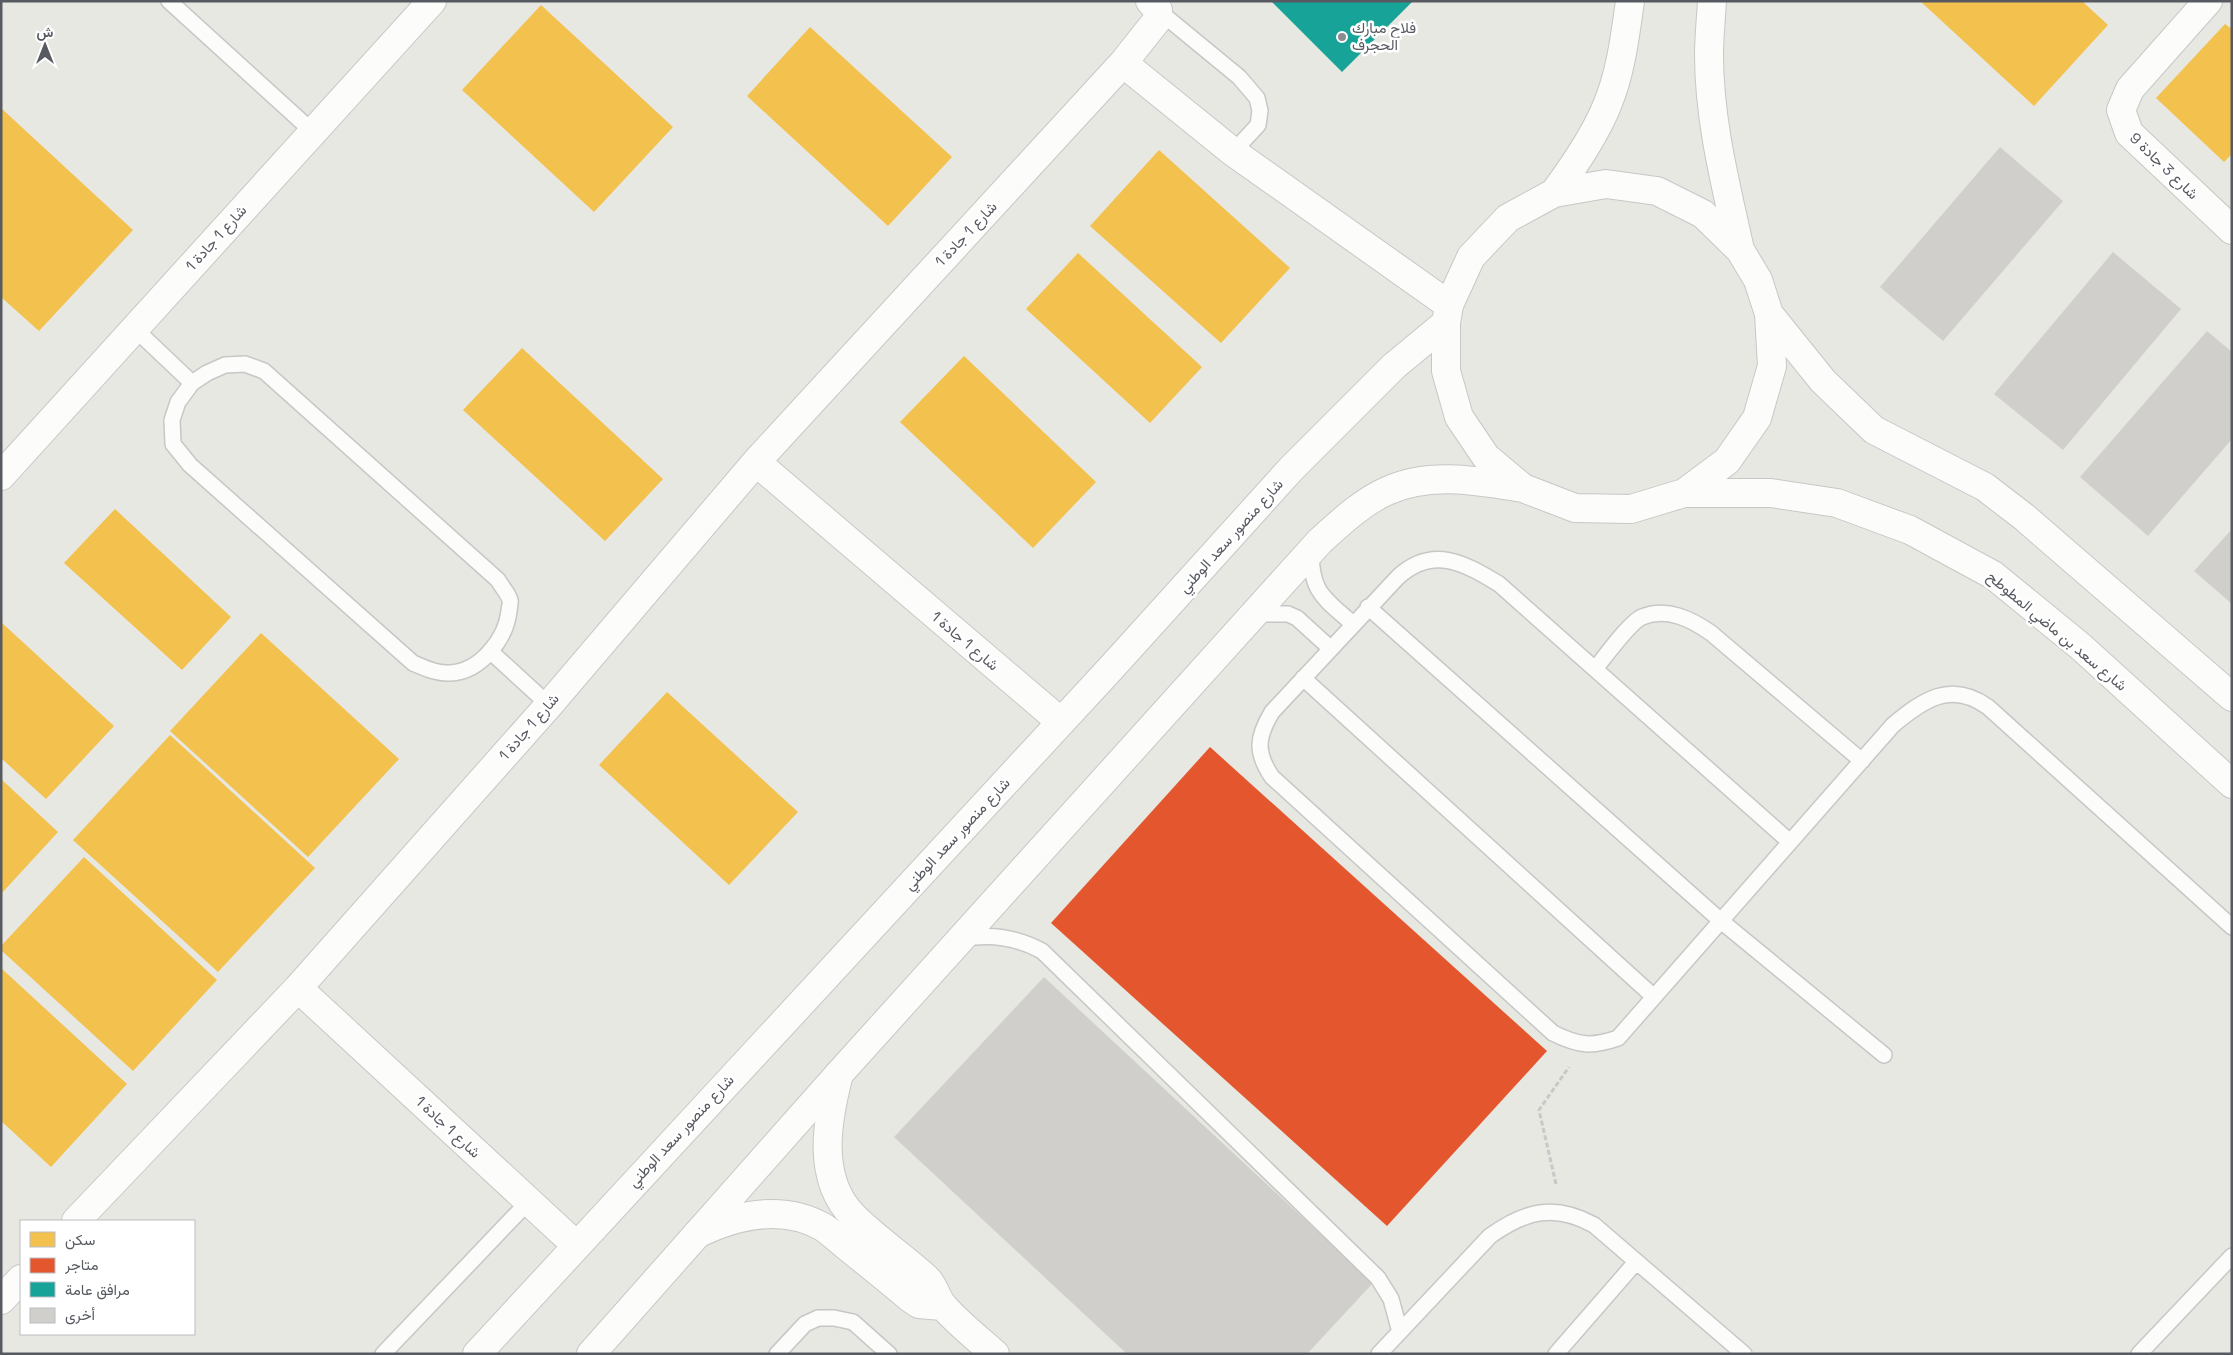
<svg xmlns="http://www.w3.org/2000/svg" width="2233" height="1355" viewBox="0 0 2233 1355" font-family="'Space Grotesk',Vazirmatn,sans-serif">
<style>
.homes{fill:#f2c14e}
.shops{fill:#e4572e}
.public{fill:#17a398}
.building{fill:#d0cfcc}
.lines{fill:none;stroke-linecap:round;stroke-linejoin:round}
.lane-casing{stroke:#c7c7c7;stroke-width:18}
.street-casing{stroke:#c7c7c7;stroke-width:30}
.secondary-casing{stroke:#c7c7c7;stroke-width:30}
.path{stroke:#c5cac9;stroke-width:3;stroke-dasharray:5 2.5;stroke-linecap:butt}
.lane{stroke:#fcfcfb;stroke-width:15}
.street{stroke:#fcfcfb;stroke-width:28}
.secondary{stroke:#fcfcfb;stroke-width:28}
.poi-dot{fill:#8a8c8e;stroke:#fff;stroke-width:2}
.labels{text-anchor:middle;stroke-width:5;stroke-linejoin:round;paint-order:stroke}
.poi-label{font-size:15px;fill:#575a61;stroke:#fff;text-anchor:start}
.street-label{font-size:15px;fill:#575a61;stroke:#fff}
</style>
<rect width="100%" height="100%" fill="#e8e8e2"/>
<path class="homes" d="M1920,1h162l26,24 -74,81z
M541,5l132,122 -79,85 -132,-122z
M2225,24l7,5v125l-8,8 -68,-64z
M810,27l142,130 -64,69 -141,-130z
M1,108l132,122 -94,101 -38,-34z
M1159,150l131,118 -69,75 -131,-117z
M1078,253l124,114 -52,56 -124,-114z
M522,348l141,131 -58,62 -142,-131z
M964,356l132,126 -63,66 -133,-126z
M115,509l116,108 -49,53 -118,-107z
M1,622l113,104 -68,73 -45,-41z
M261,633l138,126 -91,98 -138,-126z
M667,692l131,120 -69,73 -130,-120z
M170,735l145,133 -97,104 -145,-132z
M1,779l57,53 -57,62z
M84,857l133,123 -84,91 -132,-121v-4z
M1,968l126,116 -76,83 -50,-46z"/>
<path class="shops" d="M1210,747l337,304 -160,175 -336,-303z"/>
<path class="public" d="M1271,1h142l-71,71z"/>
<path class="building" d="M2000,147l63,54 -120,140 -63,-54z
M2113,252l68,57 -118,141 -69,-56z
M2207,331l25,21v87l-84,97 -68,-59z
M2232,529v75l-38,-33z
M1044,977l329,306 -66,71h-180l-233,-217z"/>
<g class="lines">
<defs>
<path id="lane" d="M169,1l144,131
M1160,12l79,65 18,21 3,13 -2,14 -25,27
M134,328l58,55
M245,364l19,7 234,209c3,6 10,13 12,20 1,3 -1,8 -1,11 -3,28 -29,61 -59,62 -13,1 -25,-5 -37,-10l-223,-198 -17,-21 -1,-24 6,-18 14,-19 15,-10 18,-8z
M1311,551c0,42 13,47 42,73
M1368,607l353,314 163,134
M1254,614h34l9,4 33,30
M490,651l59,54
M1595,669c9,-11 35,-47 47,-52 25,-10 49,2 69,16l151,128
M1303,678l351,319
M1790,842l-291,-258c-35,-21 -66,-39 -101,-7l-126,135c-15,25 -17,40 0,65l281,256c26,13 39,14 65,5l275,-313c30,-25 58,-45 95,-18l244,220
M962,939c29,-6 54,-2 80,12l336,327 13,21 9,33
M383,1354l146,-153
M777,1354l28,-30 13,-6h16l19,4 36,32
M1379,1354l111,-118c35,-25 64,-33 104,-11l150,129
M1556,1354l80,-92
M2139,1354l93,-98"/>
<path id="street" d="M2208,1l-78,88 -9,21 8,23 103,97
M1123,63l110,89 216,153
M756,462l305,260
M1,476l431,-475
M298,988l278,257
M839,1074c-12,46 -23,104 14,142 23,23 50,41 73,62 9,8 10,21 18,29 15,17 34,32 51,47
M76,1221l222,-233 251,-283 207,-243 367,-399 35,-44v-9l-8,-9
M697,1234c39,-19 85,-30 126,-7 9,6 18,15 27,22 20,16 40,32 60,49l9,6 23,2
M1,1300l20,-21"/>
<path id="secondary" d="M1712,1c-1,18 -3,36 -3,54 0,66 17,131 31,195
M1554,193c20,-27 42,-59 54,-90 13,-32 17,-67 22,-102
M1769,314l3,52 -15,52 -30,43 -43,32 -53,16 -56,-1 -52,-20 -37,-31 -27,-40 -13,-46v-48l3,-18 22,-48 37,-39 46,-25 52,-9 51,7 46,23 37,36 18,30 11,34 54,67 51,49 111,57 39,30 208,180
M1684,493h87l66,10 73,27 83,45 87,71 152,138
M477,1354l635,-687 179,-198 103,-103 52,-43
M591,1354l248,-280 481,-533c20,-18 42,-39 67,-50 43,-20 92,-10 136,-3"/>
</defs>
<use href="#lane" class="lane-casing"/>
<use href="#street" class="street-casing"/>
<use href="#secondary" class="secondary-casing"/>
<path class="path" d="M1556,1184l-17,-74 30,-43"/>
<use href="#lane" class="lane"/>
<use href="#street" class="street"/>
<use href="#secondary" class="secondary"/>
</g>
<circle class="poi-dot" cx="1342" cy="37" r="5"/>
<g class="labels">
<g class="poi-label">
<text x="1352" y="33">فلاح مبارك<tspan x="1352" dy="17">الحجرف</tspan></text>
</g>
<g class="street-label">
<text transform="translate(2164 166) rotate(44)" y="5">شارع 3 جادة 9</text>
<text transform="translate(966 234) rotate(-47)" y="5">شارع 1 جادة 1</text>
<text transform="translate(216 238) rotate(-48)" y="5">شارع 1 جادة 1</text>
<text transform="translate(1231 536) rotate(-48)" y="5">شارع منصور سعد الوطني</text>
<text transform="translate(2057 631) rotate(40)" y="5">شارع سعد بن ماضي المطوطح</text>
<text transform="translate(965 641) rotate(40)" y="5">شارع 1 جادة 1</text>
<text transform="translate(529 727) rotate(-49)" y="5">شارع 1 جادة 1</text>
<text transform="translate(957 834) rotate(-47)" y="5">شارع منصور سعد الوطني</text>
<text transform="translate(448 1127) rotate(43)" y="5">شارع 1 جادة 1</text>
<text transform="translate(681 1131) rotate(-47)" y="5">شارع منصور سعد الوطني</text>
</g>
</g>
<rect width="2233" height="1355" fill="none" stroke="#575a61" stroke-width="5"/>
<rect x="20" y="1220" width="175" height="115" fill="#ffffff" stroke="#bcbdc0"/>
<rect x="30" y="1232" width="25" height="15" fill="#f2c14e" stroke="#bcbdc0"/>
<text x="65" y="1245" font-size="15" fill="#575a61">سكن</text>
<rect x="30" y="1258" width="25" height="15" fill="#e4572e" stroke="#bcbdc0"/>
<text x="65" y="1270" font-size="15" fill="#575a61">متاجر</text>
<rect x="30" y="1282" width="25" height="15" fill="#17a398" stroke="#bcbdc0"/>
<text x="65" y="1295" font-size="15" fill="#575a61">مرافق عامة</text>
<rect x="30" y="1308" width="25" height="15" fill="#d0cfcc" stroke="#bcbdc0"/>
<text x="65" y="1320" font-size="15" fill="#575a61">أخرى</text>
<g transform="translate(45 45)" stroke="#ffffff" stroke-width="4" paint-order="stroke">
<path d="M0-4L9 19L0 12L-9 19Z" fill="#575a61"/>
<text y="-8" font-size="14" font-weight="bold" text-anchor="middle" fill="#575a61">ش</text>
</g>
</svg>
